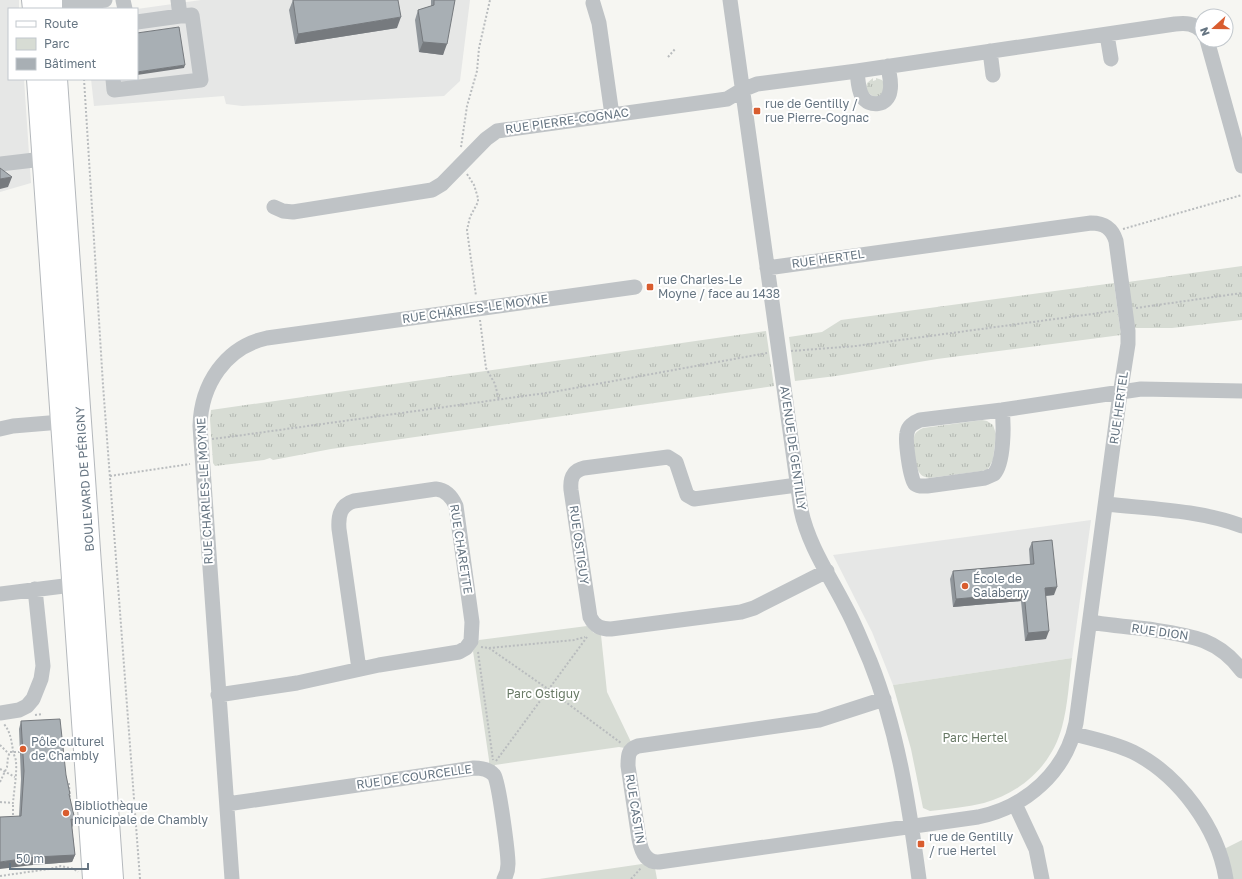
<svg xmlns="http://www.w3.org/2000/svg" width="1242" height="879" viewBox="0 0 1242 879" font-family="'Golos Text',sans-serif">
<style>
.built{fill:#e6e7e6}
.grass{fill:url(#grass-tufts)}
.park{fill:#d7dcd4}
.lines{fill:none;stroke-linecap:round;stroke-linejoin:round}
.major-casing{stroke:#b4b8bc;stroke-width:22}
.path{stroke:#b9bcbe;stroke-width:2;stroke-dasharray:2 2;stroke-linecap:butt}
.minor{stroke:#bfc3c6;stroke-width:15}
.major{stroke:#fff;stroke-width:20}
.wall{fill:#90969b}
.shaded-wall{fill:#767a7e}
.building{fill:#a8afb4;stroke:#767a7e}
.poi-dot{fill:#d95d2f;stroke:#fff;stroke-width:1.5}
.labels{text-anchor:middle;stroke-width:4;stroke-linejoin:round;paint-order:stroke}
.poi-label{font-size:12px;fill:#667582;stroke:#fff;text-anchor:start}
.street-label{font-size:12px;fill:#667582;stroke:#fff}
.park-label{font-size:12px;fill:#687965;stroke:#fff}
</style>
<defs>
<pattern id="grass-tufts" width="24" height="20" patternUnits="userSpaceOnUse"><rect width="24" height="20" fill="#d7dcd4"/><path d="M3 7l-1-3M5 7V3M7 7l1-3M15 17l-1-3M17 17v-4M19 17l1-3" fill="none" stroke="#b2b7b1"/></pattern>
</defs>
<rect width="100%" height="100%" fill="#f6f6f2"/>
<path class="built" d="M0,0h19v9h-10v70h15l7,104 -31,9z
M201,0h269l-10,81 -16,15 -202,10 -16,-2 -2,-8 -130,10 -3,-27h46v-70z
M1091,520l-19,138 -179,27 -21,-53 -39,-77z"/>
<path class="grass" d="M873,78v3l3,-1v-2l6,2 5,7 -10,12 -11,-8 1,-8z
M1242,266v54l-70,8h-38l-6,-46z
M1114,283l7,52 -184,24 -101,17 -41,5 -6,-44 33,-5 19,-12z
M766,331l8,55 -443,63 -58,11 -3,-2 -6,2 -49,6 -2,-3 -3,-44 1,-9z
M982,420l5,1 6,4 3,9 -3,26 -5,9 -6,2 -53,7c-4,-1 -8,-2 -10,-6 -4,-6 -7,-29 -5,-35 1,-5 5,-7 9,-9z"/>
<path class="park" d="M587,626l7,7 7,2 6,57 24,50 -6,6 -6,-1 -124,18 -1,4 -5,-4v-5l-16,-109 6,-11z
M1072,658c-3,23 -4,47 -10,69 -10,38 -41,66 -78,76 -17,4 -36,6 -54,8l-7,-3 -12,-59 -18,-64z
M1242,840v39h-9l-9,-30z
M642,864l13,4 2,11h-118z"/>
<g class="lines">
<defs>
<path id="major" d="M32,0l1,9
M52,0v9
M37,79l56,800
M57,79l56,800"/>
</defs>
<use href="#major" class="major-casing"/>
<path class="path" d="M668,57l8,-9
M84,79l19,306 37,494
M461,147l6,-41 10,-35 2,-23 11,-48
M467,174l7,11 4,13v4l-8,15 -3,13 9,66
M1123,229l119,-34
M1136,308l106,-15
M480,320l6,48 9,16 4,16
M791,351l65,-5 258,-35
M212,439l31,-4 310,-43 214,-39
M110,476l80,-12
M481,647l8,1 85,-8 11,-3
M489,648l59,41 73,54
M478,652l15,108
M35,715l8,-1
M0,745l9,9
M496,761l91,-124
M0,769l15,8
M0,782l7,-15 1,-10 2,-5h10
M70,801l-1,-17h2
M0,802l13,1c1,-13 4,-28 3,-41 0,-4 -3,-8 -3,-12 -2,-10 -2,-17 -9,-26
M11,817h2v-14
M0,876l49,-7 12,-3 13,3 4,3
M631,879l10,-11"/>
<path class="minor" d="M123,0l2,9
M730,0l71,510c7,34 28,65 44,96 10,18 17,37 25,55 28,70 39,144 49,218
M593,3l6,20 13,92
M42,6l28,-1 35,-5
M137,22l43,-6 -2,-16
M1107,35l4,24
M1207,40l35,126
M990,51l3,24
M857,71c1,8 1,18 5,25 7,12 26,10 28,-5 2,-8 -1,-17 -2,-25
M113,79l1,11 87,-10 -9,-65 -12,1
M0,164l43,-5
M274,207l9,4 10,1 139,-22 10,-6 44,-45 11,-8 230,-32 15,-9 15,-6 100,-13 318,-47c11,-1 19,-1 27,7
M767,268l324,-45c13,0 21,5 25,18l12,90v13l-9,57 -43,322c-10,49 -50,84 -98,94l-319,45c-14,1 -18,-12 -20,-23l-11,-73c0,-10 0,-17 10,-20l181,-26 65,-21
M1002,410c2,15 2,53 -8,64l-9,4 -58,8c-4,0 -8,1 -12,-2 -5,-5 -10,-44 -8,-51 1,-7 6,-10 13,-13l82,-10 139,-21 101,2
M0,429l13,-3 48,-4
M797,485l-103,14 -7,-4 -11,-33 -8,-5 -84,11c-12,3 -14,11 -13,22l19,127c5,10 11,12 21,12l130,-17 13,-4 73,-37
M1106,504c45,5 93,6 136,22
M0,594l72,-9
M1090,622c19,3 38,5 58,7 39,6 69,8 94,42
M218,695l79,-12 82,-18 80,-13 7,-4 5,-7 1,-19 -16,-116c-4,-9 -10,-16 -20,-17l-82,12c-14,4 -16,15 -15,28l20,140
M0,713l19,-3 8,-4 6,-7 8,-20 2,-13 -8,-77
M1074,734c20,5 40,9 59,18 46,23 85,76 93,127
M227,804l247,-36c7,0 15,1 20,7 5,7 14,78 14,89 0,6 -1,10 -4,15
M1015,804l21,45 6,30
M232,879l-32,-453c1,-41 25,-79 67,-88l368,-51"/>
<use href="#major" class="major"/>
</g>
<path class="wall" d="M293,0l104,28 -102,16 -6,-34z
M431,0h24l-12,55 -24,-3 -4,-32 3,-10 13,-4z
M1032,542l22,53 -8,1v43l-21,2 -4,-40 -68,6 -3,-28 3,-8 77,-7 -1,-15z
M21,721l45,54 3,21 6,24 -3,8 3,27 -3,7 -39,3 -14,-49 2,-37 -2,-50z"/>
<path class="shaded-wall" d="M401,17l-4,11 -102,16 3,-10z
M423,42l24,2 -4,11 -24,-3z
M185,65l-1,3 -47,7v-3z
M12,177l-4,10 -8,2v-10z
M1057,587l-3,8 -12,1 3,-8z
M1024,593l-3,8 -68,6 3,-8z
M1049,631l-3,8 -21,2 3,-8z
M75,855l-3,7 -39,3 -33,4v-7l36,-5z"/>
<path class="building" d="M293,0h105l3,17 -103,17z
M434,0h21l-8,44 -24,-2 -5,-32 16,-5z
M179,27l6,38 -48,7v-39z
M0,168l12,9 -12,2z
M1052,540l5,47 -12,1 4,43 -21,2 -4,-40 -68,6 -3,-28 81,-7 -2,-22z
M60,719l6,56 4,19h-1l6,26 -4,-1 4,36 -39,2 -36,5v-45l21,-1 3,-45 -3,-50z"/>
<g class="poi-dot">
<rect x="753" y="107" width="8" height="8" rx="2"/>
<rect x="646" y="283" width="8" height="8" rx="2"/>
<circle cx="965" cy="586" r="4"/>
<circle cx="23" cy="749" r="4"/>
<circle cx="66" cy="813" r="4"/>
<rect x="917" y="840" width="8" height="8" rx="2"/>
</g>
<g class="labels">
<g class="poi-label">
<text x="765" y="108">rue de Gentilly /<tspan x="765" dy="14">rue Pierre-Cognac</tspan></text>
<text x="658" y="284">rue Charles-Le<tspan x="658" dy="14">Moyne / face au 1438</tspan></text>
<text x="973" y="583">École de<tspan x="973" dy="14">Salaberry</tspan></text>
<text x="31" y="746">Pôle culturel<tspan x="31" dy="14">de Chambly</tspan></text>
<text x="74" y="810">Bibliothèque<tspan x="74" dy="14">municipale de Chambly</tspan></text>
<text x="929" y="841">rue de Gentilly<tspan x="929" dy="14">/ rue Hertel</tspan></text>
</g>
<g class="street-label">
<text transform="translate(567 121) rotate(-8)" y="4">RUE PIERRE-COGNAC</text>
<text transform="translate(828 259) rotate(-8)" y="4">RUE HERTEL</text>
<text transform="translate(475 309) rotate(-8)" y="4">RUE CHARLES-LE MOYNE</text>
<text transform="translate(1119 408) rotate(-82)" y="4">RUE HERTEL</text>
<text transform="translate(793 448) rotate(82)" y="4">AVENUE DE GENTILLY</text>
<text transform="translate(85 479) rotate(-94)" y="4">BOULEVARD DE PÉRIGNY</text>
<text transform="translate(205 491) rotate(-93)" y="4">RUE CHARLES-LE MOYNE</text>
<text transform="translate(579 545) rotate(82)" y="4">RUE OSTIGUY</text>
<text transform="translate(461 549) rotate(81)" y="4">RUE CHARETTE</text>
<text transform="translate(1160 632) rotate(8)" y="4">RUE DION</text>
<text transform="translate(414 777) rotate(-8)" y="4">RUE DE COURCELLE</text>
<text transform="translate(635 809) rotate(81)" y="4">RUE CASTIN</text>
</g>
<g class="park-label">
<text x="543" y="698">Parc Ostiguy</text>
<text x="975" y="742">Parc Hertel</text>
</g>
</g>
<rect x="8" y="8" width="130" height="72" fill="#ffffff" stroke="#c2c8cd"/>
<rect x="16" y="21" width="20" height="6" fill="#ffffff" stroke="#c2c8cd"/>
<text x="44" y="28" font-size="12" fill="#667582">Route</text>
<rect x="16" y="38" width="20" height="12" fill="#d7dcd4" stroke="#c2c8cd"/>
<text x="44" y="48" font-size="12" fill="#667582">Parc</text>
<rect x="16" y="58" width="20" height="12" fill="#a8afb4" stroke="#c2c8cd"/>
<text x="44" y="68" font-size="12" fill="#667582">Bâtiment</text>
<g transform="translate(1214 28) rotate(249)"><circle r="19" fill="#ffffff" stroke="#c2c8cd"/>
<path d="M0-3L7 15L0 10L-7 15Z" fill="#d95d2f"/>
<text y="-6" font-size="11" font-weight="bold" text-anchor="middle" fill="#667582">N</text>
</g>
<path d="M10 863v6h78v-6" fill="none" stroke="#667582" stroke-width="2"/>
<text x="16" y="863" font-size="12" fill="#667582" stroke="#ffffff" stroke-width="3" paint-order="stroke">50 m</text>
</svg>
